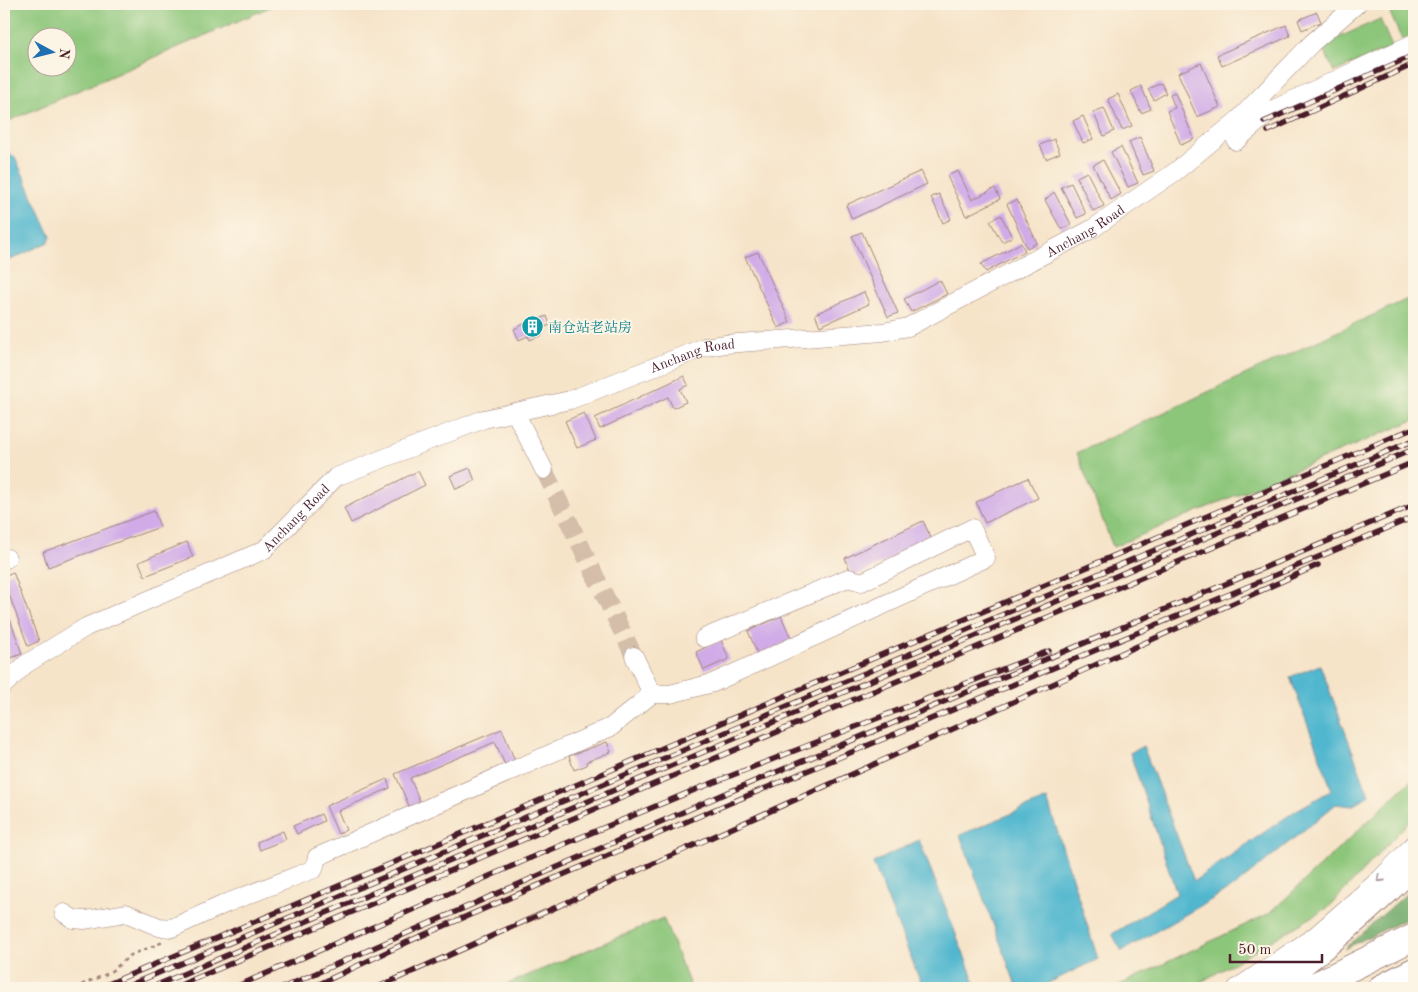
<svg xmlns="http://www.w3.org/2000/svg" width="1418" height="992" viewBox="0 0 1418 992" font-family="'Old Standard TT','Noto Serif SC',serif">
<style>
.green{fill:#8cc67a;stroke:#6b7252;fill-rule:evenodd}
.forest{fill:#71ab6a;stroke:#5e654a}
.water{fill:#51b7cf;stroke:#4e6b7d}
.building{fill:#d0abe8}
.lines{fill:none;stroke-linecap:round;stroke-linejoin:round}
.minor-tunnel{stroke:#d4bda9;stroke-width:18;stroke-dasharray:18 9;stroke-linecap:butt}
.minor-casing{stroke:#a0827a;stroke-width:19}
.highway-casing{stroke:#a0827a;stroke-width:28}
.path{stroke:#a0827a;stroke-width:2.5;stroke-dasharray:4 4;stroke-linecap:butt}
.minor{stroke:#fff;stroke-width:18}
.highway{stroke:#fff;stroke-width:26}
.rail-casing{stroke:#4a1f2b;stroke-width:5.5}
.rail{stroke:#fcf5e5;stroke-width:4;stroke-dasharray:11;stroke-linecap:butt}
.oneway{stroke:#ae9aa0}
.labels{text-anchor:middle;stroke-width:4;stroke-linejoin:round;paint-order:stroke}
.street-label{font-size:14px;fill:#4a1f2b;stroke:#fcf5e5}
.culture-label{font-size:14px;fill:#0d838f;stroke:#fcf5e5;text-anchor:start}
</style>
<rect width="100%" height="100%" fill="#fcf5e5"/>
<filter id="ink" filterUnits="userSpaceOnUse"><feTurbulence type="fractalNoise" baseFrequency=".02" numOctaves="2"/><feDisplacementMap in="SourceGraphic" scale="10" xChannelSelector="R" yChannelSelector="G"/><feConvolveMatrix kernelMatrix="1 2 1 2 8 2 1 2 1" color-interpolation-filters="sRGB"/></filter>
<filter id="wash" filterUnits="userSpaceOnUse"><feTurbulence type="fractalNoise" baseFrequency=".0096" numOctaves="4" result="noise"/><feDisplacementMap in="SourceGraphic" scale="20" xChannelSelector="R" yChannelSelector="G"/><feGaussianBlur stdDeviation="1.12" result="paint"/><feColorMatrix in="noise" values="0 0 0 0 0 0 0 0 0 0 0 0 0 0 0 0 0 1.4 0 .05"/><feComposite in="paint" operator="in"/></filter>
<g filter="url(#wash)">
<rect width="100%" height="100%" fill="#f6e4c9"/>
<path class="green" d="M4,4h273l-273,119zM38,38h30v30h-30z
M1386,4h28v31l-12,5z
M1380,19l12,28 -58,25 -12,-27z
M1414,296v124l-301,127 -36,-94z
M1414,778v38l-85,91 -138,81h-78l157,-75z
M663,918l28,70h-193z"/>
<path class="forest" d="M1414,887v28l-70,34z"/>
<path class="water" d="M10,154l5,3 36,80 -3,5 -44,21v-108z
M1320,665l49,130 -17,11 -16,-2 -101,82 -113,65 -10,-17 65,-40 -47,-141 13,-7 51,135 101,-70 37,-21 -42,-113z
M1047,799l51,160 -60,29h-21l-57,-153z
M919,840l58,148h-54l-50,-125z"/>
<g id="blocks">
<path class="building" d="M1317,12l4,10 -19,8 -4,-10z
M1286,25l4,11 -68,30 -5,-11z
M1201,63l19,44 -23,10 -19,-44z
M1161,83l5,10 -12,7 -6,-11z
M1141,86l10,23 -10,4 -10,-22z
M1175,93l19,46 -13,6 -14,-34 8,-3 -5,-13z
M1118,94l14,32 -10,4 -14,-31z
M1104,108l10,23 -10,5 -11,-24z
M1083,116l10,23 -10,4 -10,-22z
M1140,137l14,34 -11,4 -14,-33z
M1054,139l6,14 -14,6 -6,-14z
M1121,147l17,36 -10,4 -17,-35z
M1103,160l18,34 -10,6 -18,-35z
M921,171l6,13 -75,35 -6,-14z
M958,171l14,29 23,-12 5,11 -34,17 -19,-40z
M1087,172l17,34 -11,5 -16,-34z
M1071,183l15,31 -9,4 -16,-31z
M1054,192l17,32 -10,5 -16,-29z
M939,194l12,25 -8,4 -12,-26z
M1017,200l20,43 -10,5 -20,-44z
M1001,215l11,22 -10,5 -12,-21z
M862,232l36,81 -10,4 -36,-81z
M1021,243l4,8 -39,21 -5,-8z
M758,252l32,70 -12,6 -33,-71z
M940,280l7,14 -36,18 -7,-13z
M864,292l5,12 -49,22 -5,-12z
M547,316l3,9 -10,4 2,6 -12,5 -2,-4 -9,4 -5,-11 22,-11 1,2z
M684,376l4,9 -8,4 6,13 -13,6 -5,-11 -68,32 -5,-11z
M584,413l12,27 -19,8 -12,-27z
M470,468l5,13 -19,8 -6,-13z
M418,471l7,14 -74,38 -7,-15z
M1028,478l10,20 -53,25 -9,-21z
M154,511l6,16 -112,40 -5,-15z
M923,521l9,19 -79,37 -8,-19z
M187,542l6,15 -48,19 -6,-14z
M13,572l26,69 -11,5 -24,-65v-5z
M781,616l11,24 -34,15 -10,-24z
M10,619l12,35 -11,4 -7,-21v-16z
M721,640l8,19 -25,11 -8,-18z
M502,729l13,32 -10,4 -10,-23 -85,36 11,26 -11,4 -15,-34z
M607,742l4,10 -25,10 1,3 -13,5 -5,-14z
M387,779l3,9 -52,23 8,19 -8,4 -12,-28z
M321,814l3,7 -27,13 -4,-8z
M283,831l3,8 -26,11 -3,-8z"/>
</g>
</g>
<g filter="url(#ink)">
<use href="#blocks" fill-opacity="0" stroke="#a0827a" stroke-width="1"/>
<g class="lines">
<path class="minor-tunnel" d="M544,470l90,186"/>
<defs>
<g id="minor">
<path d="M1236,141l36,-31 142,-67"/>
<path d="M515,412l29,58"/>
<path d="M4,560l3,-2"/>
<path d="M634,656l18,38"/>
<path id="s1" d="M4,685l22,-21 60,-37 178,-77 72,-73 148,-58 86,-19 135,-53 21,-3 157,-12 25,-5 184,-98 83,-57 64,-53 73,-76 45,-39"/>
<path d="M64,913l9,6 12,1 41,-7 33,14 13,1 55,-25 87,-34 3,-12 294,-130 41,-33h18l43,-11 273,-125 -14,-30 -110,54 -14,-4 -144,60"/>
<path d="M1237,988l78,-52 65,-57 34,-35"/>
</g>
<path id="highway" d="M1270,988c51,-38 99,-78 144,-124
M1310,988l104,-51
M1381,988l33,-17"/>
</defs>
<use href="#minor" class="minor-casing"/>
<use href="#highway" class="highway-casing"/>
<path class="path" d="M74,988l35,-15 22,-18 32,-13"/>
<use href="#minor" class="minor"/>
<use href="#highway" class="highway"/>
<defs>
<path id="rail" d="M1264,122l150,-67
M1268,131l146,-67
M99,988l1315,-560
M123,988l1291,-548
M150,988l1264,-539
M173,988l1241,-526
M233,988l300,-131 164,-68 352,-138
M282,988l442,-194 690,-289
M311,988l103,-49 304,-131 696,-291
M376,988l942,-423"/>
</defs>
<use href="#rail" class="rail-casing"/>
<use href="#rail" class="rail"/>
</g>
<defs><path id="oneway-chevron" d="M-2-3.5L2.5 0L-2 3.5" fill="none" stroke-width="1.6" stroke-linecap="round" stroke-linejoin="round" transform="scale(1.25)"/></defs>
<use class="oneway" href="#oneway-chevron" transform="translate(1380 879) rotate(136)"/>
</g>
<defs>
<symbol id="building-disc" viewBox="-11 -11 22 22"><circle r="9.5" fill="#0f9aa8" stroke="#fcf5e5"/><path d="M-4-6H4V6H1V3H-1V6H-4ZM-2.5-4.3h1.7v1.8h-1.7ZM.8-4.3h1.7v1.8H.8ZM-2.5-1h1.7V.8h-1.7ZM.8-1h1.7V.8H.8Z" fill="#fff"/></symbol>
</defs>
<g fill-rule="evenodd">
<use href="#building-disc" x="520" y="314" width="25" height="25"/>
</g>
<g class="labels">
<g class="street-label">
<text dy="5" stroke="none"><textPath href="#s1" startOffset="1195">Anchang Road</textPath></text>
<text dy="5" stroke="none"><textPath href="#s1" startOffset="775">Anchang Road</textPath></text>
<text dy="5" stroke="none"><textPath href="#s1" startOffset="340">Anchang Road</textPath></text>
</g>
<g class="culture-label">
<text x="548" y="332">南仓站老站房</text>
</g>
</g>
<rect width="1418" height="992" fill="none" stroke="#fcf5e5" stroke-width="20"/>
<g transform="translate(52 52) rotate(97)"><circle r="24" fill="#fcf5e5" stroke="#b59f9b"/>
<path d="M0-4L9 19L0 12L-9 19Z" fill="#1f6fb2"/>
<text y="-8" font-size="14" font-weight="bold" text-anchor="middle" fill="#4a1f2b">N</text>
</g>
<path d="M1230 954v8h92v-8" fill="none" stroke="#4a1f2b" stroke-width="2.5"/>
<text x="1238" y="954" font-size="15" fill="#4a1f2b" stroke="#fcf5e5" stroke-width="4" paint-order="stroke">50 m</text>
</svg>
